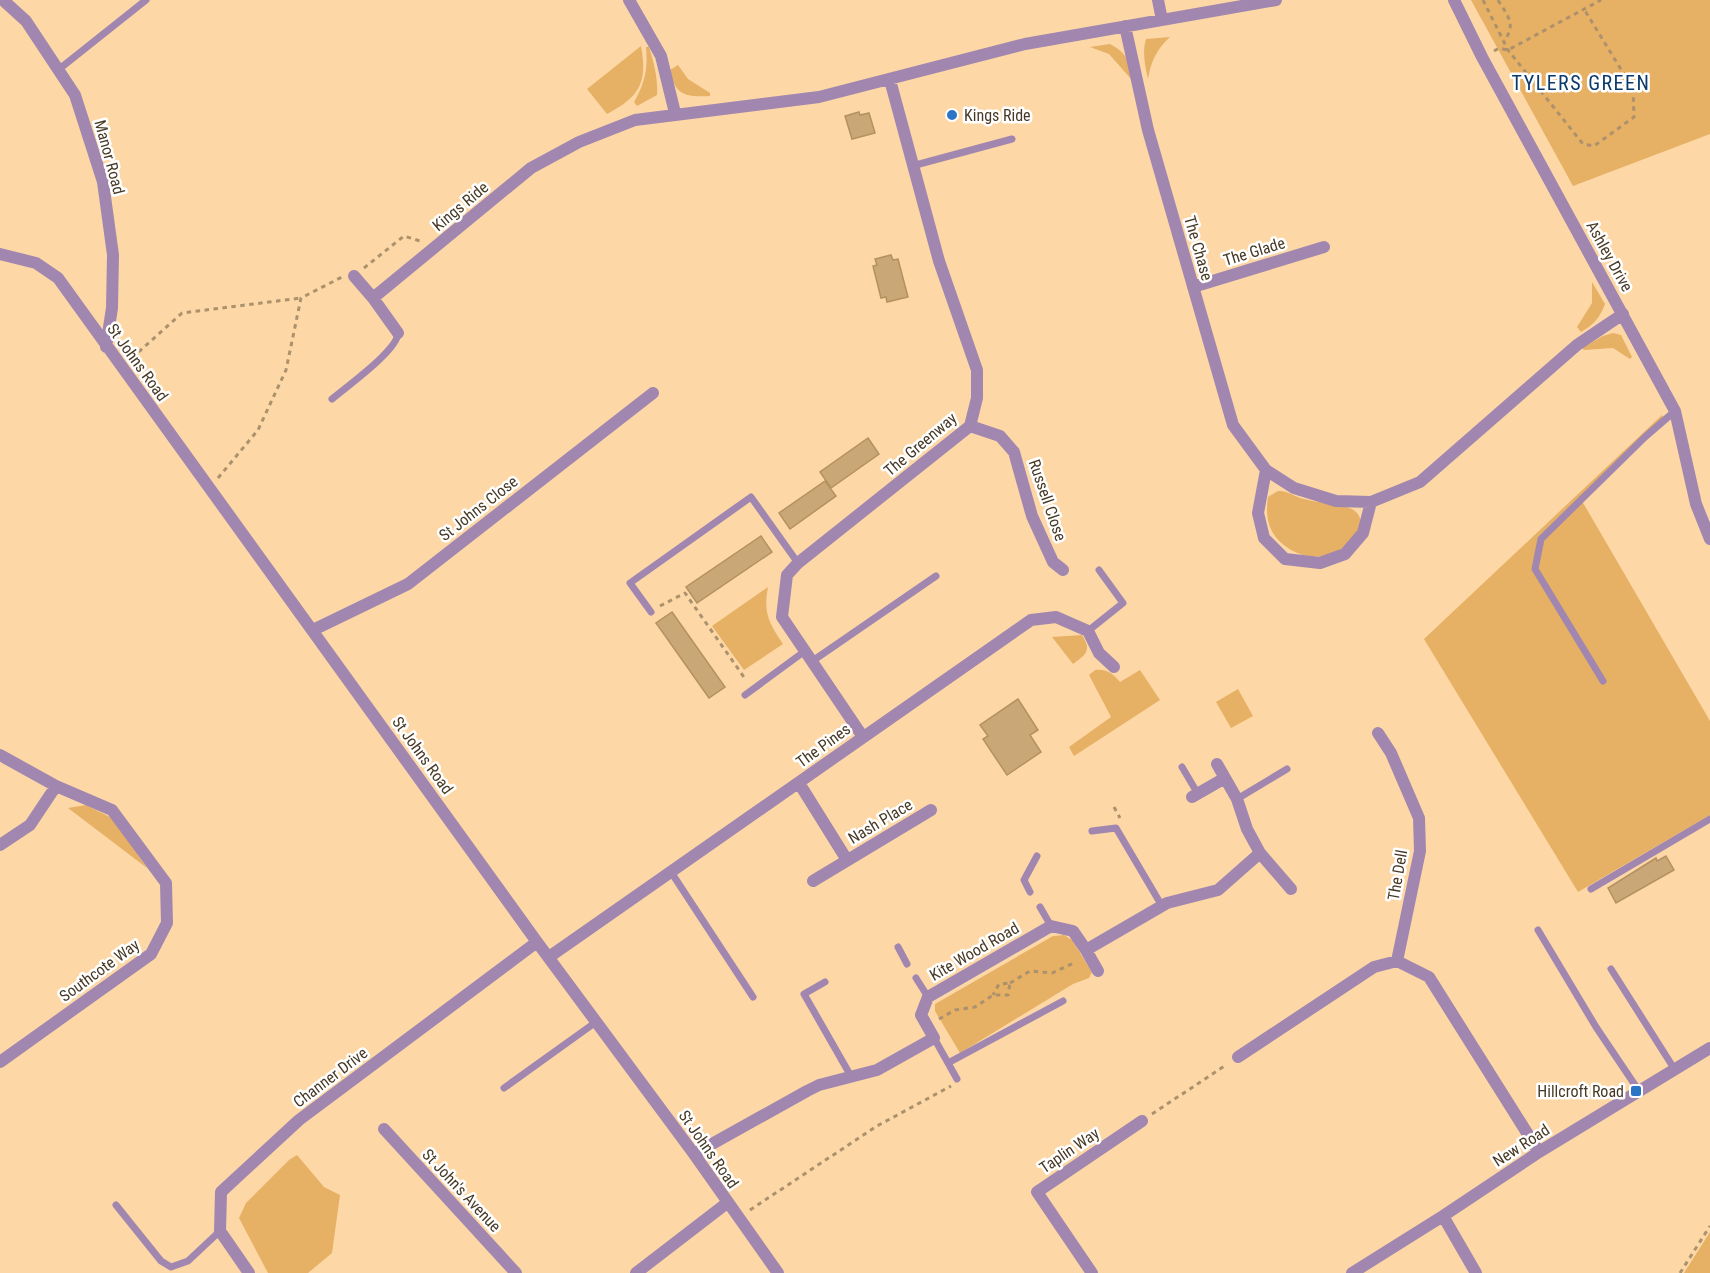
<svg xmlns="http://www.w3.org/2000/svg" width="1710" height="1273" viewBox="0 0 1710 1273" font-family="'Roboto Condensed',sans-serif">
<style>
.green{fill:#e6b065}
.building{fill:#caa777;stroke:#b49161;stroke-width:1.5}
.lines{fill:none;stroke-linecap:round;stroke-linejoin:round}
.path{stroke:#ac916d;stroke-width:3;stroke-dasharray:4.5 4.5;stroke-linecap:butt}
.service{stroke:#a187af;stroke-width:7}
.minor{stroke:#a187af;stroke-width:12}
.poi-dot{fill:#2c74c4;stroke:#fff;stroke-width:2}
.labels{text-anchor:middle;stroke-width:5;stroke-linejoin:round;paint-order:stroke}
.poi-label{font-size:16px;fill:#473925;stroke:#fff;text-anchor:start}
.street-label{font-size:16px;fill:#473925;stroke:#fff}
.quarter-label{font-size:20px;letter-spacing:1.5px;fill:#0b3a6d;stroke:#fff}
</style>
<rect width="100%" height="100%" fill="#fdd8a6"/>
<path class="green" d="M1471,0h239v134l-137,52z
M1170,37c-13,12 -19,24 -22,42 -3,-14 -6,-26 -2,-40z
M1110,44c15,8 21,17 21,35l-22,-25 -19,-7z
M641,46c7,37 -2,51 -34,68l-20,-25z
M646,47h3c5,16 9,31 8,48l-20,11 -3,-4c11,-19 14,-33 12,-55z
M678,65l10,14 22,14v3c-24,1 -35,0 -40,-26z
M1592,282l13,22c-5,14 -12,21 -24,28l-4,-5 15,-24z
M1613,333l8,2 11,22 -2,2 -17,-11 -29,2 -2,-2 21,-12z
M1662,415l3,7 -83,79 128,220v94l-132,77 -154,-253z
M1278,491c9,-1 17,6 26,8 7,2 15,3 22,4 9,2 24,2 31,10 14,16 -15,39 -29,42 -16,4 -31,0 -43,-9 -17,-13 -20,-29 -17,-49z
M768,587c-5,26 1,36 15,57l-39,26 -32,-44z
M1082,635c10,15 4,20 -9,29l-21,-27z
M1095,670c12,-1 17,3 25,12l20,-12 20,30 -86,56 -5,-9 42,-30 -22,-42z
M1238,689l15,27 -22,12 -15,-26z
M86,805l26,13 35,50 -79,-60z
M1064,935l8,5 20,32 -3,6 -16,6 -113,69 -25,-42v-7l118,-68z
M297,1155l27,32 16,8 -8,58 -24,20h-40l-29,-55 7,-15 43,-43z
M1710,1232v41h-26z"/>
<path class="building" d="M859,112l1,3 9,-2 6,20 -23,6 -7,-23z
M891,255l2,5 5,-1 10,38 -21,5 -1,-5 -5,1 -8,-32 4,-1 -2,-6z
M868,438l11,16 -48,34 -11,-16z
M825,481l11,15 -46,33 -11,-16z
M761,536l11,16 -75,51 -11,-16z
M672,612l53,75 -16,11 -53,-75z
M1018,699l20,31 -8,5 11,17 -34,23 -24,-36 5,-3 -8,-11z
M1666,856l8,14 -58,33 -8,-15 48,-30 1,3z"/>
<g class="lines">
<path class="path" d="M1483,0l25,50 75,94 11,2 40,-29 -1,-28 -49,-80
M1498,0c9,15 19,24 6,41
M1494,51l5,-3 9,2 93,-50
M364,268l40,-32 16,5
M132,358l50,-45 119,-15
M218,478l40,-48 28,-60 15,-72 41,-21
M660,606l25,-13 61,87
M1114,807l6,11
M1010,983l20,-12 22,2 24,-11
M939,1019l16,-9 20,-3 18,-12h15l2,-12 -11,1 -6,11
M1152,1114l74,-49
M750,1210l127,-84 74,-40
M1680,1273l30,-47"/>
<path class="service" d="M58,70l88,-70
M912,166l100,-27
M332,399c14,-12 66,-49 66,-66
M651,612l-21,-29 121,-86 47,66
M1088,631l35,-28 -24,-33
M811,662l125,-86
M1603,681l-68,-112 6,-30 104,-102 30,-26
M745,695l60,-44
M1182,767l16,27
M1237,799l50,-30
M1092,831l24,-3 46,78
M671,872l82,125
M1591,889l119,-70
M1030,892l-6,-12 13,-24
M1040,907l11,19
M1538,930l58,97 43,64
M898,947l9,17
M1611,969l64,101
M916,978l12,19
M825,982l-21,12 48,84
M934,1038l23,41
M948,1063l115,-62
M504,1088l92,-66
M116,1205l45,56 10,6 17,-6 32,-30"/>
<path class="minor" d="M3,0l23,21 49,74 28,87 10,73 -1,53 -6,39
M629,0l32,56 14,57
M1158,0l4,20
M1454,0l28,57 193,354 21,93 14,35
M1125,26l23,104 85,295 33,45 28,18 42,13 35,1 49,-20 157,-137 46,-31
M0,254l36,9 22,15 479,664 157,212 84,119
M354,276l19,22 25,35
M1193,287l131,-40
M373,298l158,-130 48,-26 56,-22 184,-23 206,-53 251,-44
M970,426l30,10 14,16 18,64 21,46 10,8
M1266,470l-8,43 6,25 21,21 35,4 25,-9 18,-21 8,-31
M313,630l95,-46 245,-191
M1378,733l13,20 28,65 1,33 -23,110
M863,737l-81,-120 5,-42 11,-12 172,-137 7,-28v-28l-38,-109 -49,-181
M0,755l56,31 56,24 54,73 1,40 -16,31 -151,108
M799,783l48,77
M1192,797l33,-19
M0,845l30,-20 26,-39
M1260,853l31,36
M813,881l118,-71
M1086,950l12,21
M549,957l482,-337 25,-3 32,14 11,22 15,14
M1238,1057l136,-90 23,-6 32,16 110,175
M384,1129l132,144
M694,1154l113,-63 12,-6 58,-15 57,-32 -13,-23 7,-18 123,-71 22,5 13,19 81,-47 51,-13 42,-37 -13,-24 -10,-30 -20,-35
M1443,1216l33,57
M249,1273l-29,-42 1,-39 78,-72 238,-178
M636,1273l91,-70
M1092,1273l-55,-81 105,-71
M1352,1273l91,-57 96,-64 171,-104"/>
</g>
<g class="poi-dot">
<circle cx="952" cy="115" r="6"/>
<rect x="1630" y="1085" width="12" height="12" rx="3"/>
</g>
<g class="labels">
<g class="poi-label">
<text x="964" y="121">Kings Ride</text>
<text x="1624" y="1097" text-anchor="end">Hillcroft Road</text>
</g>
<g class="street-label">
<text transform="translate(110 157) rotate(75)" y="6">Manor Road</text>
<text transform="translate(460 206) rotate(-40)" y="6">Kings Ride</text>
<text transform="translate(1199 248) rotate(74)" y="6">The Chase</text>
<text transform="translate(1254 251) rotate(-17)" y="6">The Glade</text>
<text transform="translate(1610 256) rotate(61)" y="6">Ashley Drive</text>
<text transform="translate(138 362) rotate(54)" y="6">St Johns Road</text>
<text transform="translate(920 444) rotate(-40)" y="6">The Greenway</text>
<text transform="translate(1048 500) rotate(71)" y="6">Russell Close</text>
<text transform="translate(478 508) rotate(-38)" y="6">St Johns Close</text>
<text transform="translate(823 745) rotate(-36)" y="6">The Pines</text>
<text transform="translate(423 755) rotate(54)" y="6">St Johns Road</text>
<text transform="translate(880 821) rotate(-31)" y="6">Nash Place</text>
<text transform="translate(1397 875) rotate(-80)" y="6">The Dell</text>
<text transform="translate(974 951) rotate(-30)" y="6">Kite Wood Road</text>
<text transform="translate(99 970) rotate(-36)" y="6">Southcote Way</text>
<text transform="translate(330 1077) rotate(-37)" y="6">Channer Drive</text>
<text transform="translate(1521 1145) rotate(-33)" y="6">New Road</text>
<text transform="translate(709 1149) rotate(55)" y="6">St Johns Road</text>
<text transform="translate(1069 1150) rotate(-34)" y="6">Taplin Way</text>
<text transform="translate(462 1190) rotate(47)" y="6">St John's Avenue</text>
</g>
<g class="quarter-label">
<text x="1581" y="90">TYLERS GREEN</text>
</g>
</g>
</svg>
